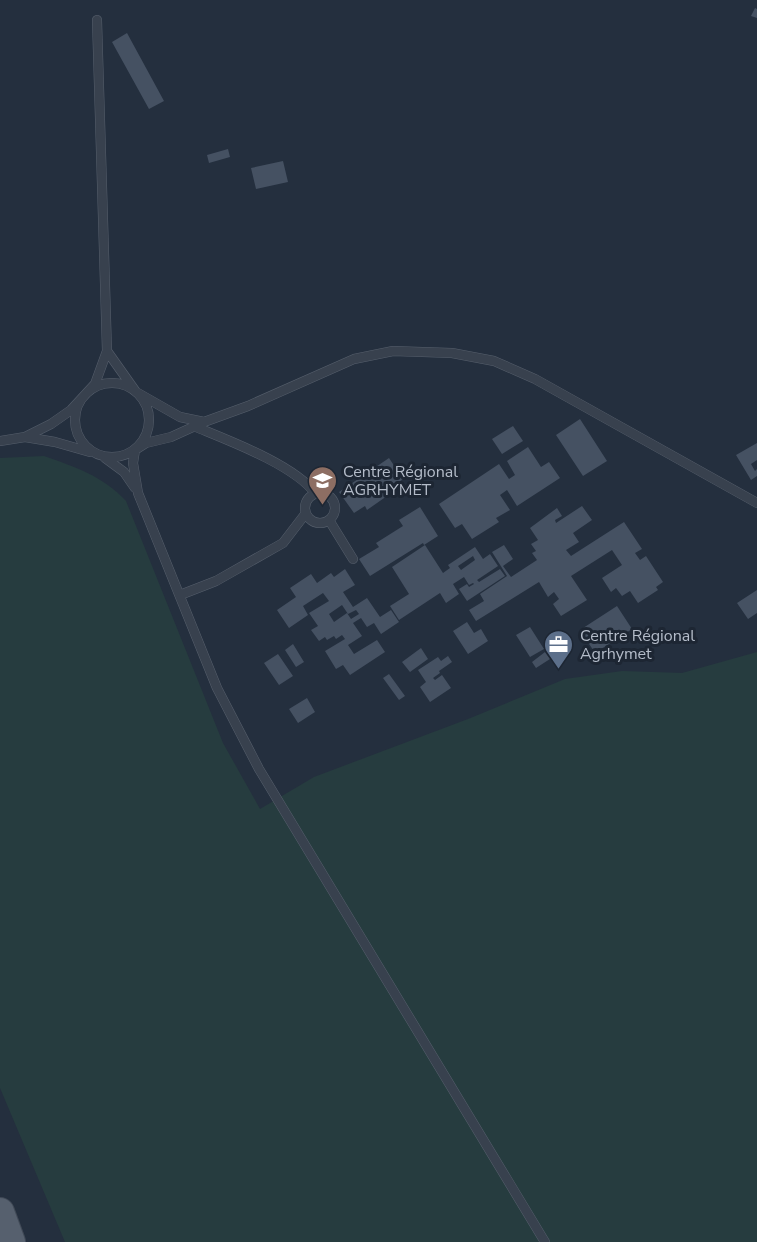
<svg xmlns="http://www.w3.org/2000/svg" width="757" height="1242" viewBox="0 0 757 1242" font-family="'Nunito Sans',sans-serif">
<style>
.green{fill:#263c3f}
.building{fill:#455162;fill-rule:evenodd}
.lines{fill:none;stroke-linecap:round;stroke-linejoin:round}
.lane-casing{stroke:#565f6c;stroke-width:10}
.primary-casing{stroke:#414a57;stroke-width:30}
.lane{stroke:#38414e;stroke-width:9}
.primary{stroke:#56606e;stroke-width:28}
.labels{text-anchor:middle;stroke-width:6;stroke-linejoin:round;paint-order:stroke}
.poi-label{font-size:16px;fill:#b4bcc9;stroke:#1d2633;text-anchor:start}
</style>
<rect width="100%" height="100%" fill="#242f3e"/>
<path class="green" d="M44,456c31,11 59,20 82,45l97,242 37,66 54,-32 154,-58 97,-40 57,-8 60,2 75,-21v590h-692l-65,-154v-630z"/>
<path class="building" d="M755,8l2,1v9l-6,-2z
M127,33l37,68 -15,8 -37,-67z
M228,149l2,8 -21,6 -2,-8z
M283,161l5,21 -32,7 -5,-21z
M580,419l27,42 -24,15 -27,-41z
M513,426l10,15 -21,13 -10,-15z
M757,443v17l-6,4 4,7 2,-2v7l-6,4 -15,-25z
M528,447l13,20 8,-5 11,16 -43,28 -10,-16 -7,5 10,15 -14,8 3,4 -27,17 -10,-15 -7,4 -16,-24 60,-40 10,15 6,-4 -8,-14z
M389,458l14,21 -8,6 2,4 -30,21 -2,-4 -11,7 -15,-21z
M582,506l10,14 -19,13 6,9 -13,8 5,6 53,-34 18,27 -7,4 5,7 6,-4 17,26 -7,5 2,3 -20,13 -8,-12 -8,5 -6,-8 -5,4 -9,-14 20,-13 -10,-15 -41,26 16,24 -26,16 -8,-12 6,-5 -5,-7 -6,5 -9,-15 -63,39 -7,-11 15,-9 -4,-7 27,-18 -15,-24 12,-7 9,14 -10,7 8,11 26,-17 -5,-7 4,-2 -5,-7 7,-4 -8,-12 27,-20 5,8 -7,4 1,3z
M420,507l18,29 -14,9 -1,-2 -53,33 -11,-17 20,-12 -3,-4 27,-17 -4,-6z
M425,545l18,28 7,-5 -2,-3 27,-18 8,12 7,-5 8,12 -21,14 2,2 21,-13 5,7 -38,25 -8,-12 8,-5 2,3 5,-3 -1,-1 -4,2 -5,-8 -11,7 6,10 -13,9 -6,-10 -41,27 -9,-14 19,-12 -17,-27zM473,556l2,4 -14,10 -3,-4z
M345,569l10,16 -12,7 10,15 14,-9 13,19 11,-7 8,12 -18,12 -7,-11 -7,4 -6,-9 -8,5 9,13 -14,9 6,9 23,-14 8,12 -35,23 -7,-10 -7,4 -11,-18 20,-12 -3,-4 -6,4 -2,-3 -7,4 -2,-3 -6,4 -8,-11 7,-4 -9,-13 20,-12 -6,-8 -20,13 5,9 -19,13 -12,-18 19,-13 -6,-9 21,-14 6,9 14,-10 3,4zM342,605l6,9 8,-4 3,4 -8,5 -4,-6 -13,9 -5,-8z
M757,590v23l-9,6 -11,-16z
M617,606l15,23 -37,24 -15,-23z
M467,622l7,11 7,-4 7,12 -20,13 -15,-23z
M530,627l14,22 -14,8 -14,-22z
M567,639l3,6 -14,9 -3,-6z
M293,644l11,18 -8,5 -11,-17z
M421,648l7,11 -18,13 -8,-10z
M545,652l5,7 -14,9 -4,-6z
M278,654l15,22 -14,9 -15,-22z
M448,656l4,6 -13,9 1,2 -7,5 2,2 7,-5 9,13 -21,14 -10,-15 6,-5 -8,-12 20,-13 3,4z
M389,674l16,22 -6,4 -16,-22z
M307,698l8,14 -17,11 -9,-14z"/>
<g class="lines">
<defs>
<path id="lane" d="M107,351l29,41 44,25 24,5
M75 420a37 37 0 1 1 74 0a37 37 0 1 1-74 0Z
M196,427c34,14 98,38 119,66
M25,437l30,5 35,10
M0,441l25,-4 26,-13 20,-14 24,-26 12,-33 -10,-331
M105,458l19,14 11,16
M305 508a15 15 0 1 1 30 0a15 15 0 1 1-30 0Z
M329,520l24,39
M180,595l36,-14 67,-38 23,-30
M545,1242l-286,-473 -42,-81 -79,-195 -5,-30 2,-13 11,-7 25,-6 33,-15 44,-16 106,-47 39,-8 59,2 42,8 41,18 222,124"/>
<path id="primary" d="M0,1212l11,30"/>
</defs>
<use href="#lane" class="lane-casing"/>
<use href="#primary" class="primary-casing"/>
<use href="#lane" class="lane"/>
<use href="#primary" class="primary"/>
</g>
<defs>
<symbol id="university-pin" viewBox="-11 -11 22 30"><path d="M0 17L-7.5 6A9.5 9.5 0 1 1 7.5 6Z" fill="#8d6e63" stroke="#1d2633"/><path d="M0-5L7-2L0 1L-7-2ZM-4 1L0 2.5L4 1V4Q0 6-4 4Z" fill="#fff"/></symbol>
<symbol id="office-pin" viewBox="-11 -11 22 30"><path d="M0 17L-7.5 6A9.5 9.5 0 1 1 7.5 6Z" fill="#5c6f8a" stroke="#1d2633"/><path d="M-6-3h4V-5.5h4V-3h4V5H-6ZM-1-4.5V-3h2v-1.5ZM-6 0V1H6V0Z" fill="#fff"/></symbol>
</defs>
<g fill-rule="evenodd">
<use href="#university-pin" x="306" y="464" width="33" height="45"/>
<use href="#office-pin" x="542" y="628" width="33" height="45"/>
</g>
<g class="labels">
<g class="poi-label">
<text x="343" y="477">Centre Régional<tspan x="343" dy="18">AGRHYMET</tspan></text>
<text x="580" y="641">Centre Régional<tspan x="580" dy="18">Agrhymet</tspan></text>
</g>
</g>
</svg>
